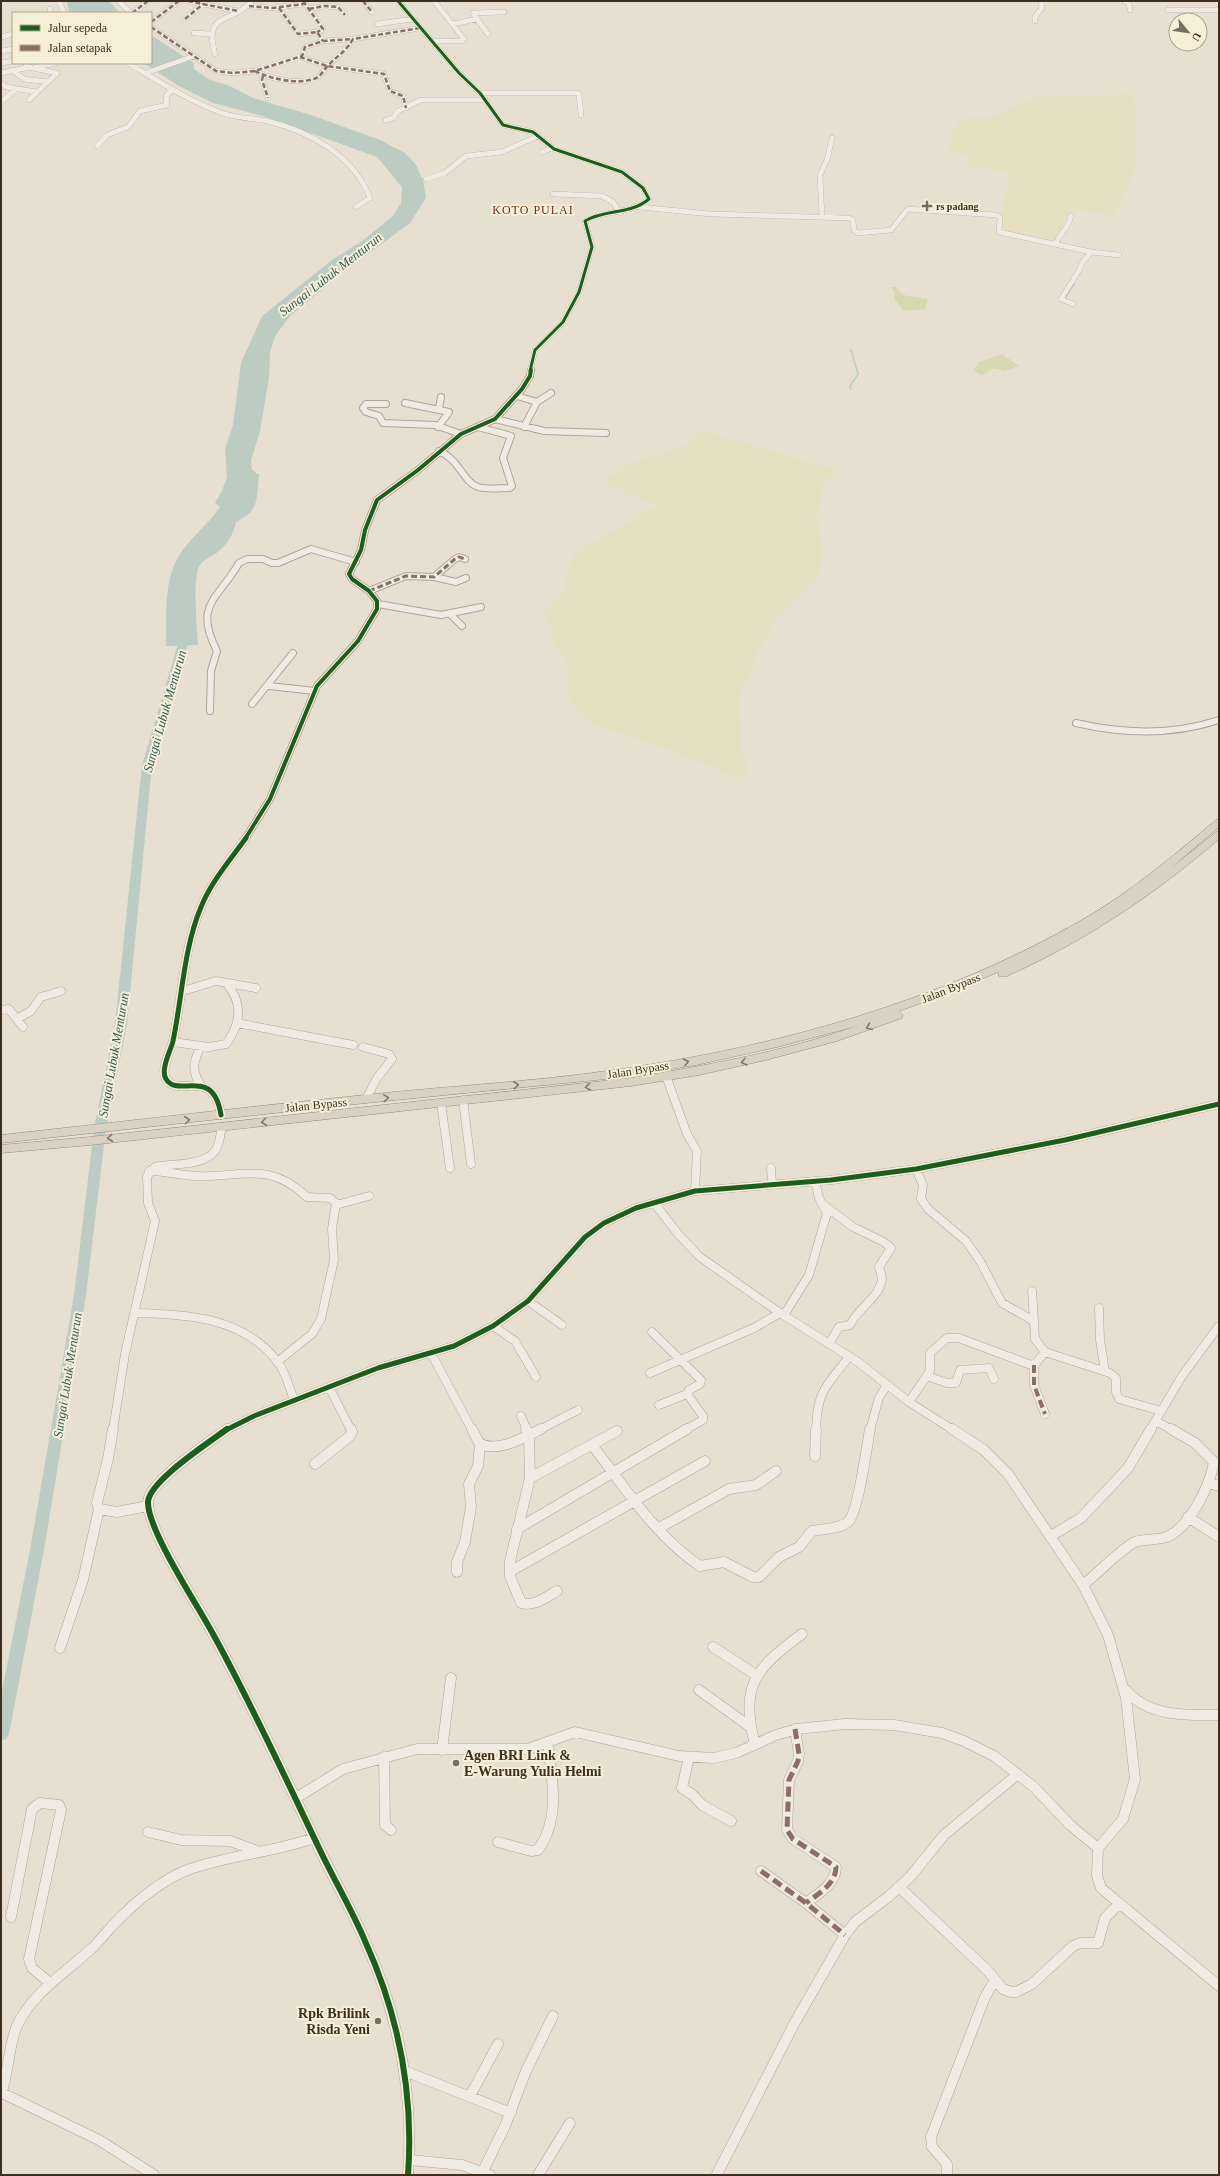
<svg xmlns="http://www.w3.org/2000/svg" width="1220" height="2176" viewBox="0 0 1220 2176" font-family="Georgia,serif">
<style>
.farmland{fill:#e6dfc2}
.green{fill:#d6d7b3}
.water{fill:#bcccc2}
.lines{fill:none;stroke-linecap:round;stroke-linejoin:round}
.stream{stroke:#bcccc2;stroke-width:1.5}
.river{fill:#bcccc2;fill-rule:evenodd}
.minor-far3-casing{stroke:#ada599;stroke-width:5.5}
.minor-far2-casing{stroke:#ada599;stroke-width:8}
.minor-far1-casing{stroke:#ada599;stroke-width:9}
.minor-casing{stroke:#ada599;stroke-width:11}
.highway-casing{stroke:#928b80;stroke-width:1}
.minor-far3{stroke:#efebe3;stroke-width:5}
.minor-far2{stroke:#efebe3;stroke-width:6}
.minor-far1{stroke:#efebe3;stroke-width:8}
.minor{stroke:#efebe3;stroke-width:10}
.highway{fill:#dad1c2;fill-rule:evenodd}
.quiet-far3{stroke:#8d6e63;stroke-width:2.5;stroke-dasharray:5 2.5;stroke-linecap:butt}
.quiet-far2{stroke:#8d6e63;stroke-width:3;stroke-dasharray:6 3;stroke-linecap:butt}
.quiet-far1{stroke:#8d6e63;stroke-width:4;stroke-dasharray:8 4;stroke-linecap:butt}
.quiet{stroke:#8d6e63;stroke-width:5;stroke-dasharray:10 5;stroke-linecap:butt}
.cycleway-far3-casing{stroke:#f7eed8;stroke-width:4.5}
.cycleway-far2-casing{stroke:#f7eed8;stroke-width:6}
.cycleway-far1-casing{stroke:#f7eed8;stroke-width:8}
.cycleway-casing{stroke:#f7eed8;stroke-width:9}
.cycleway-far3{stroke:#1b5e20;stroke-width:3}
.cycleway-far2{stroke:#1b5e20;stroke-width:4}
.cycleway-far1{stroke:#1b5e20;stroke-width:5}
.cycleway{stroke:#1b5e20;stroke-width:6}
.oneway{stroke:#847769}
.poi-dot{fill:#786c5e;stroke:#f7eed8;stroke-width:1.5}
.labels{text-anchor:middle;stroke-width:4;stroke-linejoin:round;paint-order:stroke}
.far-poi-label{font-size:10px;font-weight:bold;fill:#3d2e20;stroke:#f7eed8;text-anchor:start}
.far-quarter-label{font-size:12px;letter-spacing:1px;fill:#6b2e1e;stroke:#f7eed8}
.street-label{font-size:12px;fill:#3d2e20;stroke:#f7eed8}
.water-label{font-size:13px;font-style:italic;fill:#2f5d5a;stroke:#f7eed8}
.near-poi-label{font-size:14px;font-weight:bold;fill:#3d2e20;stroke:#f7eed8;text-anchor:start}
</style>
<rect width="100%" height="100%" fill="#e7e0d1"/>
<path class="farmland" d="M1134,94l3,70 -23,52 -43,-8 -18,35 -56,-11 13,-60 -44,-5 3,-11 -22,-4 10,-29 12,-5h22l48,-23z
M704,431l134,40 -1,3 -9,6 -5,8 -6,31 5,36 -3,15 -4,10 -43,46 -17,31 -4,15 -10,15 -3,19 2,13v30l6,8 2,22 -20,-5 -63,-26 -70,-23 -25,-24 -2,-30 -6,-19 -8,-6 -3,-17 -8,-16 7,-8 16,-12 -1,-7 3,-14 4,-14 7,-8 92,-51 9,-10 12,-22v-7l17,-12 18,-4 -18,3 -18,12 -3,13 -9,16 -8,10 -13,7 -37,-13v-2l-19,-7 6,-6 28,-16 33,-9 16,-7 3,-5z"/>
<path class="green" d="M891,287h5l7,8 25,4 -3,10 -22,2 -9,-13 1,-5z
M1002,354l17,12 -14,5 -11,-3 -12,7 -8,-4 4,-8z"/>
<path class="water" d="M67,1h42l11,12h-51z
M151,35l43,28v6l14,10 22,7 23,12 58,17 69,25 25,13 11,12 7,15 3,18 -16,25 -69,51 -51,42 -15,20 -5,16 -1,26 -9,53 -9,30 1,9 7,5c-3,25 1,35 -23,47 -2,11 -8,21 -17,29 -6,5 -13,7 -19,14 -8,12 -3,63 -2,80l-32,1c1,-28 -3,-65 13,-90 11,-19 29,-31 41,-49l-5,-4 6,-10 6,-16 -2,-28 8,-24 8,-62 21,-47 70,-56 30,-19 30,-24 9,-14 1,-16 -25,-30 -111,-40 -53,-14 -34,-17 -36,-23h8z"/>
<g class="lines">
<path class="stream" d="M1065,298l9,-14
M851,350l7,24 -8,12 1,3"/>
<path class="river" d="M183,627l5,3v14l-36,121 -25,259 -21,105 -20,166 -42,255 -35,184 -3,5 -5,2v-45l29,-146 44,-255 20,-166 21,-105 27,-259 36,-121v-14z"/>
<defs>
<path id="minor-far3" d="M59,1l5,12
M118,1l13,12
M188,1l50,10
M303,1l20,28 -6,3
M363,1l9,11
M398,1l61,72 21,20 23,32 30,7 21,17 68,23 21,16 6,11c-19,16 -44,10 -64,22l7,26 -13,45 -16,30 -28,28 -5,21
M1124,1l5,2 1,7
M1218,1l1,3
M249,6l23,2 32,-4
M279,8l19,26 19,-2 6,9
M50,9l1,4
M309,9l15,-3 14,1 7,8
M1168,10h51
M132,13l16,-12
M185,19l18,-15
M477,19l-4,-6 31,-1
M1035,21v-4l7,-9 -1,-7
M151,22l28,-21
M377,24l36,-5
M453,24l24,-5 11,15
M151,27l65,44 17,2 22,-2 47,-15 3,-9 18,-6 30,-2
M194,33l17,1
M1,37l12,-3
M433,41h29l2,-2 -30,-38
M1,51l12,-2
M215,54c-12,-44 17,-29 37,-53
M300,57l27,9 57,8 6,17 13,5 3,12
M1,63l12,-2
M128,63c30,18 61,38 94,50 14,5 30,5 45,8 43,10 87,35 103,77l-14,9
M28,67l29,6 -28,27
M36,67l20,-4
M12,70l12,9 24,3
M255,71c14,8 48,15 63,6 3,-2 5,-6 8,-9 9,-11 20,-16 27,-29l67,-11
M1,73l25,-5 2,-1 -2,-3
M146,73l48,-17
M263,76l-1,4 6,18
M1,83l5,4 31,5
M480,93h97l2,1 2,21
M1,102l15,-13
M386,120l7,-2 5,-7 23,-11h62
M97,146l10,-11 21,-8 12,-16 27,-6 -1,-9 7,-7
M542,152l10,-4
M426,179l19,-6 21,-17 36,-4 36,-16
M553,194l49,2 11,6 7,11
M639,207l72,7 138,4 4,2 1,10 4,3 33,-3 17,-21 88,6 4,2 -1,15 92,20 28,3
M822,217l-2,-42 7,-15 5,-22
M1056,243c5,-11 12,-14 15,-27
M1073,304l-12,-5 19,-30 1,-5 10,-12"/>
<path id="minor-far2" d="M517,396l20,6 -13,25
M537,402l14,-9
M405,403l44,9 -11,15
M386,404h-20l-3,4 3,4 13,4 4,7 52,2 26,9
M439,408l2,-11
M495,419l49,12 62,2
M439,451c21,9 24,31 39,36 10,3 22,1 32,1l2,-2 -9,-28 8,-22 -33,-9
M434,577l22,5 10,-4
M369,591l37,-15 28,1 21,-18 4,-2 6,2
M378,604l63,11 40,-8
M450,614l12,12
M269,686l46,5
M252,704l41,-51
M210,711l1,-40 6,-20c-24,-47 1,-51 22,-88l8,-4h16l9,4h6l33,-14 45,13
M1076,723c47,11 97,12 143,-3
M245,839l25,-40 47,-113 41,-45 19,-32v-8l-8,-10 -17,-12 -3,-5 12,-24 4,-20 12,-30 41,-30 43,-36 34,-15 27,-30 8,-13 1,-6"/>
<path id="minor-far1" d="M183,991l33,-10 40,7
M1,1010l8,-1 14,18
M17,1019l14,-8 10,-14 20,-6
M237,1023l116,22
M173,1042l36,5 17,-3c15,-20 17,-41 1,-60
M201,1046c-8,16 -10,24 0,40
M363,1047l26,7 3,5 -15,19 -11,21
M666,1076l21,58 10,17 -2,40
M463,1100l8,64
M441,1103l9,65
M221,1115c-8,-50 -43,-16 -55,-36 -6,-9 5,-29 7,-38 9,-43 11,-94 28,-134 10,-25 29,-47 45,-69
M771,1168l1,16
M916,1169l7,16 -2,14 7,10 38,32 14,20 22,42 32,18 1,18 10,13 65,21 6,5v14l3,7 42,12
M149,1171c15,0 30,4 46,5 46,2 73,-16 112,21l23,1 6,5 -4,26 2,31 -13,59 -9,15 -35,28
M654,1203l25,32 21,22 80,56 78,49 51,40 44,28
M336,1205l33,-9
M824,1205l29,22 31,15 7,6 -12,19c1,4 3,8 3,12 -2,18 -25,30 -32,46l-11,2 -10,17
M1032,1291l2,30
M528,1301l34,24
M1099,1308l1,32 5,31
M135,1313c51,1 108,4 142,48 9,11 12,26 17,39
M784,1315l25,-40 18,-62 -8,-15 -4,-17
M493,1326l22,15 21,36
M652,1332l49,48 -1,4 -11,6 -2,4 16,22v4l-18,10
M431,1353l41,77
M1034,1365v20l11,29
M650,1373l104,-45 26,-15
M927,1376l20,7h9l4,-13 29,-2 5,11
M329,1387l22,43
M909,1402l21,-31v-18l17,-15h12l72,27 5,-2 9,-11
M659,1405l28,-11
M521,1416l6,14
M1155,1421l18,9
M113,1430l12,-76 30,-133 -7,-18 -1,-27 8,-9c18,-4 47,0 60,-16 5,-6 5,-17 7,-24
M226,1430l28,-14 124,-48 76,-22 39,-20 35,-25 57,-64 19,-14 32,-15 59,-17 136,-11 85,-11 149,-29 154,-36
M539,1430l39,-20
M816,1430c1,-39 10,-44 33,-73
M870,1430l9,-32 8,-13
M1150,1430l32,-54 37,-50"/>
<path id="minor" d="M113,1429l-5,30 -11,44 2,6 18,3 31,-6
M227,1429c-17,13 -78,52 -79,73 -1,27 50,104 65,132 38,69 71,141 105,212 15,32 33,62 47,95 34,75 49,152 43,234
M472,1429l7,14c18,11 46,-6 62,-14
M526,1429l3,7 1,42 -20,83v15l11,27c13,4 25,-6 36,-12
M952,1429l32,21 24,24 75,111 25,50 18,63 9,81 -12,40 -25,29 -1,28 4,12 118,98
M592,1445c33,42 63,91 108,121l24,-4 29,15h6l20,-20 20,-10 13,-16c11,-2 27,-2 36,-9 10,-9 19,-76 22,-93
M815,1456l1,-27
M315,1464l35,-28 2,-4 -1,-3
M530,1478l87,-47
M1209,1483l10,3
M1188,1517l31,20
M659,1528l70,-39 27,-4 20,-14
M517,1529l170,-100
M1051,1536l30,-18 47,-50 23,-39
M511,1571l194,-110
M457,1572v-10l8,-20 6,-35 -2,-23 9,-18 2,-22
M1083,1585c13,-10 39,-37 52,-43 11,-4 23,-1 34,-6 22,-11 41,-51 45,-74l-19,-19 -24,-14
M713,1647l43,28
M60,1648l23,-68 16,-71
M699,1690l50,36
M1126,1690c22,27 61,25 93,25
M795,1729l4,25 -1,7 -9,19 -2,50 6,9 43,28c0,17 -18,27 -30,36
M755,1745c-15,-60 0,-76 47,-111
M442,1750l9,-72
M384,1757l1,68 6,5
M689,1757l-7,31 11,7 9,10 29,16
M296,1798l47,-29 74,-20h111l47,-17 104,24 35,2 22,-5 40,-18 21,-6 48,-5 49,1 48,8 22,8 30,15 40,31 36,38 28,23
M148,1832l33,8 49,1 30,11
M498,1842l33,9 7,-1c23,-32 14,-70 10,-107
M761,1871l45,32 39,32
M899,1887l89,84 15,18 8,3h5l16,-8 41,-38 7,-3h18l7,-25 14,-14
M11,1917l21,-108 8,-6 19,2 2,5 -32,149 3,9 18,15
M407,2072l104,41
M2,2093l97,47 55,35
M1,2094c8,-22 7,-47 16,-68 15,-33 47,-52 73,-76 8,-7 15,-16 22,-24 22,-23 48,-46 78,-57 41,-14 84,-17 124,-31
M470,2096l28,-52
M410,2160l52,5 28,10
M483,2171l22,-45 21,-55 27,-55
M717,2174l77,-150 51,-89 10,-13 33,-25 22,-20 34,-42 74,-61
M538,2175l32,-52
M947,2175v-11l-15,-17 -1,-10 54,-140 10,-17"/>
<path id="highway" d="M1219,819v8l-48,41 45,-36 3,-1v8c-65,56 -134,102 -212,137h-8l-1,-4 -57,24 -42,15 4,4 -1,3 -65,23 -71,19 -67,15 -68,11 -541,59 -89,8v-8l89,-8 541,-59c76,-13 152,-26 226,-52l-80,21 -81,18 -80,13 -250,25 -365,40v-8c121,-13 243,-28 364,-40 83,-9 167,-13 249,-25 163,-23 325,-68 468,-150 49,-28 91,-64 134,-100z"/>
</defs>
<use href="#minor-far3" class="minor-far3-casing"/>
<use href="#minor-far2" class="minor-far2-casing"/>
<use href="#minor-far1" class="minor-far1-casing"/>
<use href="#minor" class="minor-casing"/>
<use href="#highway" class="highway-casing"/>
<use href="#minor-far3" class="minor-far3"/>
<use href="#minor-far2" class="minor-far2"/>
<use href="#minor-far1" class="minor-far1"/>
<use href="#minor" class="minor"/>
<use href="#highway" class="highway"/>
<path class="quiet-far3" d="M188,1l50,10
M303,1l20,28 -6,3
M363,1l9,11
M249,6l23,2 32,-4
M279,8l19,26 19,-2 6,9
M309,9l15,-3 14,1 7,8
M132,13l16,-12
M185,19l18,-15
M151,22l28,-21
M151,27l65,44 17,2 22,-2 47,-15 3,-9 18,-6 30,-2
M300,57l27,9 57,8 6,17 13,5 3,12
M255,71c14,8 48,15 63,6 3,-2 5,-6 8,-9 9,-11 20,-16 27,-29l67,-11
M263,76l-1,4 6,18"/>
<path class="quiet-far2" d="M369,591l37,-15 28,1 21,-18 4,-2 6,2"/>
<path class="quiet-far1" d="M1034,1365v20l11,29"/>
<path class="quiet" d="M795,1729l4,25 -1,7 -9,19 -2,50 6,9 43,28c0,17 -18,27 -30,36
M761,1871l45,32 39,32"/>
<defs>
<path id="cycleway-far3" d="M398,1l61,72 21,20 23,32 30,7 21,17 68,23 21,16 6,11c-19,16 -44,10 -64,22l7,26 -13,45 -16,30 -28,28 -5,21"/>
<path id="cycleway-far2" d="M245,839l25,-40 47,-113 41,-45 19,-32v-8l-8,-10 -17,-12 -3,-5 12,-24 4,-20 12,-30 41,-30 43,-36 34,-15 27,-30 8,-13 1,-6"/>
<path id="cycleway-far1" d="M221,1115c-8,-50 -43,-16 -55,-36 -6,-9 5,-29 7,-38 9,-43 11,-94 28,-134 10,-25 29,-47 45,-69
M226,1430l28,-14 124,-48 76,-22 39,-20 35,-25 57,-64 19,-14 32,-15 59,-17 136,-11 85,-11 149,-29 154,-36"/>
<path id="cycleway" d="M227,1429c-17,13 -78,52 -79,73 -1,27 50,104 65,132 38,69 71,141 105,212 15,32 33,62 47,95 34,75 49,152 43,234"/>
</defs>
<use href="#cycleway-far3" class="cycleway-far3-casing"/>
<use href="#cycleway-far2" class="cycleway-far2-casing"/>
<use href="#cycleway-far1" class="cycleway-far1-casing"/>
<use href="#cycleway" class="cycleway-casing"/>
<use href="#cycleway-far3" class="cycleway-far3"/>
<use href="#cycleway-far2" class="cycleway-far2"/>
<use href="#cycleway-far1" class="cycleway-far1"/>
<use href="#cycleway" class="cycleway"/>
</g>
<defs><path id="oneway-chevron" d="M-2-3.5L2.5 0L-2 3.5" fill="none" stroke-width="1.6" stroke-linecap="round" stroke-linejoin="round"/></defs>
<g class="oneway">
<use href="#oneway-chevron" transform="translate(869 1027) rotate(158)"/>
<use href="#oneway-chevron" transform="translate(686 1062) rotate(-11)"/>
<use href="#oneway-chevron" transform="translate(744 1062) rotate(166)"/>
<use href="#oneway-chevron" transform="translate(516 1085) rotate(-6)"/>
<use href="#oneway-chevron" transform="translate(588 1087) rotate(172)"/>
<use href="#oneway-chevron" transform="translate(386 1098) rotate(-5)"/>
<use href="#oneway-chevron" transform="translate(187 1120) rotate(-7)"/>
<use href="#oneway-chevron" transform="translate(264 1122) rotate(173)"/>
<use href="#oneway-chevron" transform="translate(110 1138) rotate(174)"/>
</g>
<g class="poi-dot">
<path d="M925 200h4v4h4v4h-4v4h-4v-4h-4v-4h4z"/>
<circle cx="456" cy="1763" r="4"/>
<circle cx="378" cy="2021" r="4"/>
</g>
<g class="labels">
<g class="far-poi-label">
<text x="936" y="210">rs padang</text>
</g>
<g class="far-quarter-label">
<text x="533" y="214">KOTO PULAI</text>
</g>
<g class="street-label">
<text transform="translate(951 988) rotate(-22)" y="4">Jalan Bypass</text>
<text transform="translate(638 1070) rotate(-9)" y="4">Jalan Bypass</text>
<text transform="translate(316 1105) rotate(-6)" y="4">Jalan Bypass</text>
</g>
<g class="water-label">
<text transform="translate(330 274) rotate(-38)" y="5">Sungai Lubuk Menturun</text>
<text transform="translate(164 711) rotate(-74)" y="5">Sungai Lubuk Menturun</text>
<text transform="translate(113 1055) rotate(-80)" y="5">Sungai Lubuk Menturun</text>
<text transform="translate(67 1375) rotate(-81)" y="5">Sungai Lubuk Menturun</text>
</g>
<g class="near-poi-label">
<text x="464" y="1760">Agen BRI Link &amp;<tspan x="464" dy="16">E-Warung Yulia Helmi</tspan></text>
<text x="370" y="2018" text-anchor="end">Rpk Brilink<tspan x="370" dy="16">Risda Yeni</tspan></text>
</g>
</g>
<rect width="1220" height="2176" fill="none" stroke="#3d2e20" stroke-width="4"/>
<rect x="12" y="12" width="140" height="52" fill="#f7eed8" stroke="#ada18e"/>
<rect x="20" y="25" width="20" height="6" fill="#1b5e20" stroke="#ada18e"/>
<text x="48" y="32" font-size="12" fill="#3d2e20">Jalur sepeda</text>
<rect x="20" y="45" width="20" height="6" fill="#8d6e63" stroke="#ada18e"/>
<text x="48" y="52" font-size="12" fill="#3d2e20">Jalan setapak</text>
<g transform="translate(1188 32) rotate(119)"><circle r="19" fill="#f7eed8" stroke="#ada18e"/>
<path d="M0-3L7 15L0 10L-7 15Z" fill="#786c5e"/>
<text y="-6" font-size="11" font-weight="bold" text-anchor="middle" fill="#3d2e20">U</text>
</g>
</svg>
